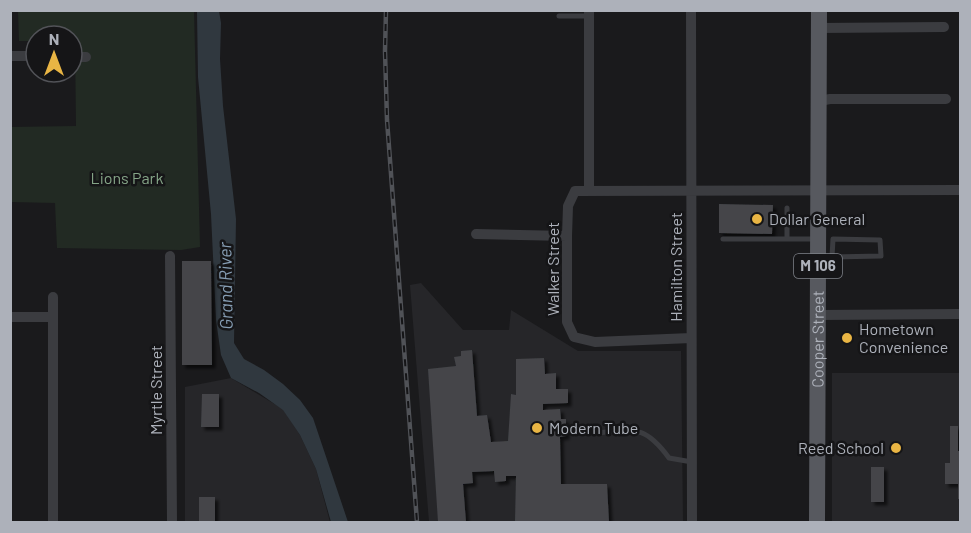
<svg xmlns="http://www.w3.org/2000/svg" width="971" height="533" viewBox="0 0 971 533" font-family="Barlow,sans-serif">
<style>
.built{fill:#262629}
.green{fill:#222a23}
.water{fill:#30383f}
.building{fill:#444549;filter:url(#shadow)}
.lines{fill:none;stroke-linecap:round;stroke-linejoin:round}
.lane{stroke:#3b3c40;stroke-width:5}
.street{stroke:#3b3c40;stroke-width:10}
.primary{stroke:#57595f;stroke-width:16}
.rail-casing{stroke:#505257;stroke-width:4.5}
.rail{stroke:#151517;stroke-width:2;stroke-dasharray:7;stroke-linecap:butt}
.poi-dot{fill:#e9b544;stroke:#151517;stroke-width:2}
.labels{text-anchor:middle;stroke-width:5;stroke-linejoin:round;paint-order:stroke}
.shield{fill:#151517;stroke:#7f8289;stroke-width:1.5}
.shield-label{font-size:15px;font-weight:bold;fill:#adb1ba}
.park-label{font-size:16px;fill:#85a487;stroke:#151517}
.poi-label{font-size:16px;fill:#adb1ba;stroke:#151517;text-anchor:start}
.street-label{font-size:16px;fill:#adb1ba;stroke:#151517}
.water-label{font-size:18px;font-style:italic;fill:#869db3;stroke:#151517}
</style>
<defs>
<filter id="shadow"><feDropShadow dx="3.5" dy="3.5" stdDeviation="1.5" flood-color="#0009"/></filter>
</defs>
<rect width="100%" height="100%" fill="#1a1a1c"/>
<path class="built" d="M421,283l42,47h46l2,-20 67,41h103l2,171h-254l-19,-237z
M832,373h128v149h-128z
M231,378l52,31 17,26 16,34 14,53h-145v-135z"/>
<path class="green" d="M18,11h176l6,236 -19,3 -124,-2 -2,-45 -44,-1v-75l65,-1 -1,-84h-3v-6h-36v5h-17z"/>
<path class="water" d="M197,11h22l2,12 -1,36 3,47 13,113 -2,124 10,16 20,11 19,14 17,16 13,18 35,104h-17l-15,-53 -16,-34 -17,-25 -24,-17 -28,-15 -10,-23 -5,-35 -5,-106 -13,-137z"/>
<path class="building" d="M719,204l54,1 -1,29 -53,-1z
M182,261h29l1,104h-30z
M472,350l5,66 10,-1 4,27 17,-1 3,-47 5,1v-36l28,-1 1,16 11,-1v16h12v14l-25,1v6l17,-1 1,10h5v17l-6,1 1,47h46l2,38h-94l1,-46h-10v5l-11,1 -1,-11 -22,1 1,11 -10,1 3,38h-28l-10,-153 28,-3 -2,-9 7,-1v-5z
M202,394h17v33h-18z
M950,426h8v25h2v48h-2v-15h-13v-21h5z
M871,467h13v35h-13z
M199,497h16v25h-16z"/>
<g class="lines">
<path class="lane" d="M559,16h30
M723,239h91
M787,239v-31
M833,239l47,1 1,16 -49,1z
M596,433c38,-3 48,-9 73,25l23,4"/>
<path class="street" d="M691,10l1,512
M819,28l125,-1
M10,56h26
M72,57h14
M819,101l11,-2h116
M589,190v-180
M476,234l91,2
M170,256l2,266
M53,297v225
M819,315l141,-1
M10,317h43
M691,338l-96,4 -21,-5 -7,-15v-86l1,-30 7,-15 385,-1"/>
<path class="primary" id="s1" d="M817,522l2,-512"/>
<defs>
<path id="rail" d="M386,10l-1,41 2,69 30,402"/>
</defs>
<use href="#rail" class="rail-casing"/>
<use href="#rail" class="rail"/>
</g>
<g class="poi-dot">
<circle cx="757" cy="219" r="6"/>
<circle cx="847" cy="338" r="6"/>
<circle cx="537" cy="428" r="6"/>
<circle cx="896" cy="448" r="6"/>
</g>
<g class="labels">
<rect class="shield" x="794" y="254" width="48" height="24" rx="4.5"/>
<g class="shield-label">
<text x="818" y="271">M 106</text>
</g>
<g class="park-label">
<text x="127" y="184">Lions Park</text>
</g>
<g class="poi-label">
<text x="769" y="225">Dollar General</text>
<text x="859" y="335">Hometown<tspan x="859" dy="18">Convenience</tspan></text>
<text x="549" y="434">Modern Tube</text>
<text x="884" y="454" text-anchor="end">Reed School</text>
</g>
<g class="street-label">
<text transform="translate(676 267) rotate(-90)" y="6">Hamilton Street</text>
<text transform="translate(553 269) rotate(-90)" y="6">Walker Street</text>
<text dy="6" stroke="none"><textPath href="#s1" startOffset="183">Cooper Street</textPath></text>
<text transform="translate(156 390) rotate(-90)" y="6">Myrtle Street</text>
</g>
<g class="water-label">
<text transform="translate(226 286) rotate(-91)" y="6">Grand River</text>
</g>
</g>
<rect width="971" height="533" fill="none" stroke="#adb1ba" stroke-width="24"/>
<g transform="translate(54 54)"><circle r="28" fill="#151517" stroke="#525358" stroke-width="1.5"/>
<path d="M0-4.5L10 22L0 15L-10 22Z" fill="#e9b544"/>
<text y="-9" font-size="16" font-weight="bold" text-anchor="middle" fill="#adb1ba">N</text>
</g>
</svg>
